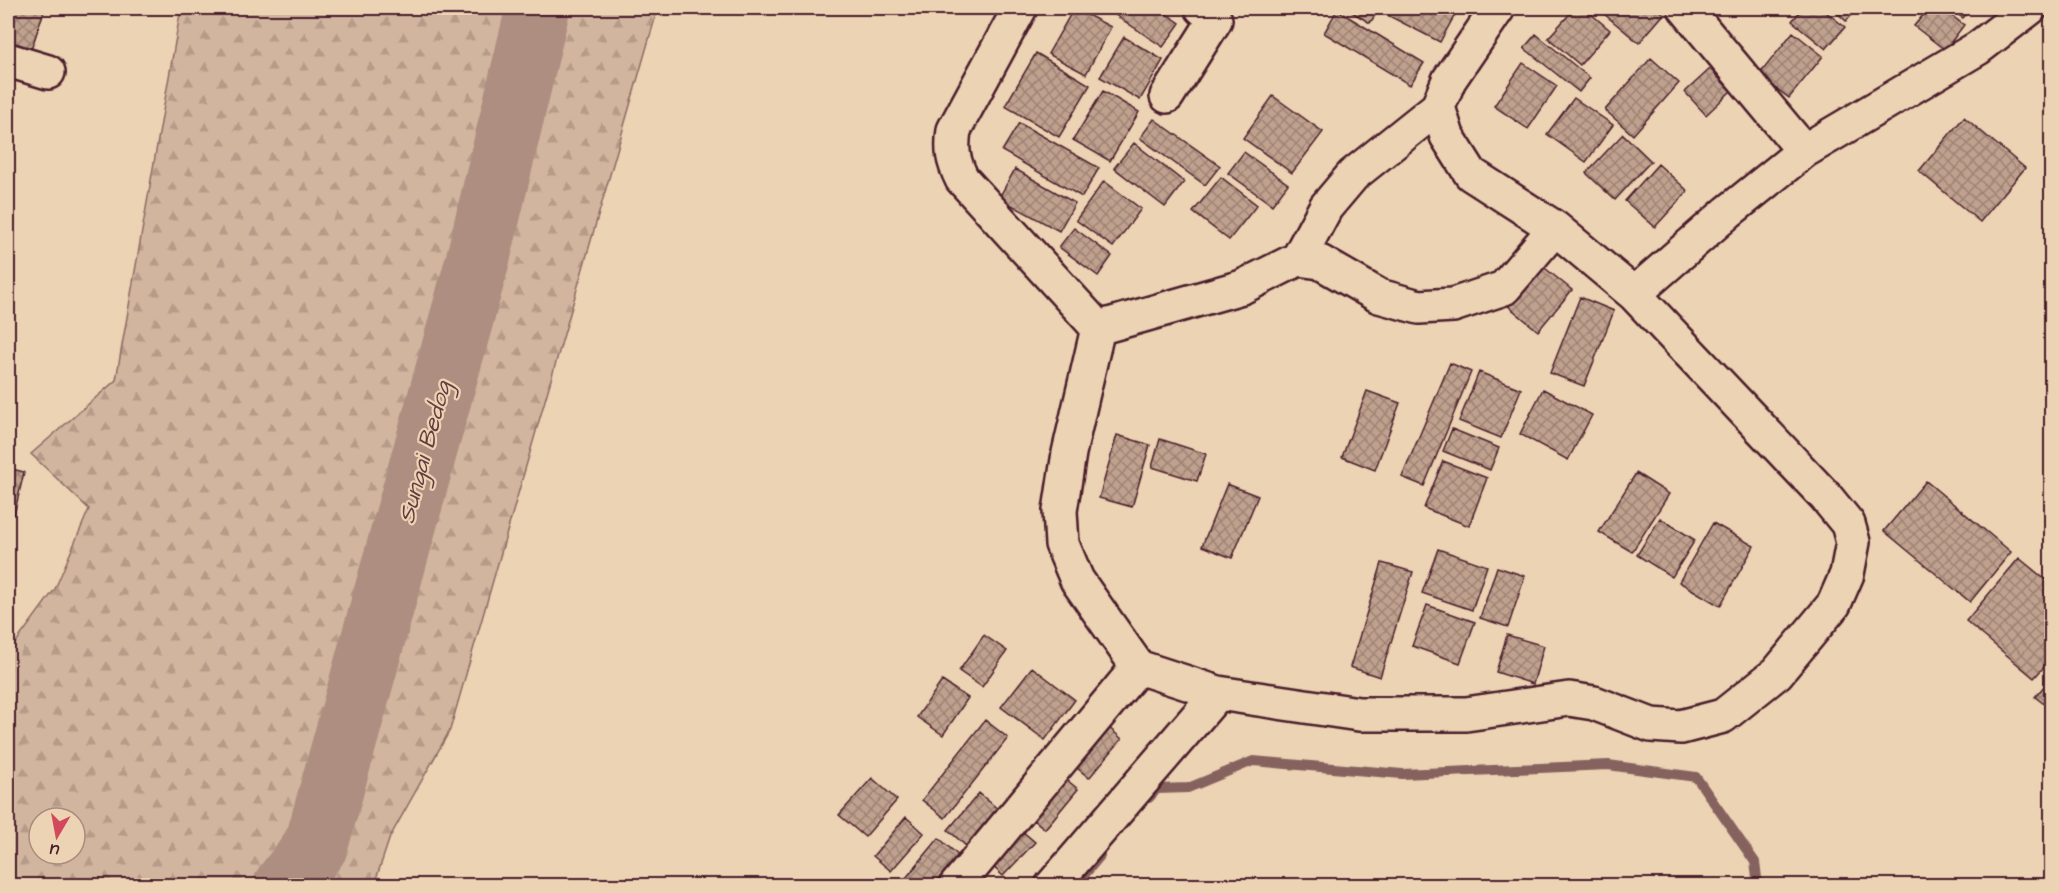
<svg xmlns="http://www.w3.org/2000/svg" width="2059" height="893" viewBox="0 0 2059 893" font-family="'Architects Daughter',sans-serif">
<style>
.forest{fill:url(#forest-firs);stroke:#8e6a64;stroke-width:1.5;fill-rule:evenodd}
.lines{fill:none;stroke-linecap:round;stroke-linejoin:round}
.stream{stroke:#86625e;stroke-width:10}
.river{stroke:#ae8e80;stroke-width:64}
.building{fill:url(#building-cross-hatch);stroke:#4a1f2b;stroke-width:1.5}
.street-casing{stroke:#4a1f2b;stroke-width:38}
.street{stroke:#ecd3b4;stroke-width:33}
.labels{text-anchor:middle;stroke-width:4.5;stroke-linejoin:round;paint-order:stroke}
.water-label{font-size:24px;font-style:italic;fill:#633b40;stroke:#ecd3b4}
</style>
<defs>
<pattern id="forest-firs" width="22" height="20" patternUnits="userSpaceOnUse" patternTransform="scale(1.5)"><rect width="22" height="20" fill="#d1b59e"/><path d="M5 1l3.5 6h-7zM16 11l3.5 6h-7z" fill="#b59b88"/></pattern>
<pattern id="building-cross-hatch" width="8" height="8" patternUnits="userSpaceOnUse" patternTransform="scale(1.5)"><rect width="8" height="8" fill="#bfa18e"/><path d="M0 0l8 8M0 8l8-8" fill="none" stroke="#9d8374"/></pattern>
</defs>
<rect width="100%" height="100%" fill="#ecd3b4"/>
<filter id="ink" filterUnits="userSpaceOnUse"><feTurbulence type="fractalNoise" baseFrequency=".0167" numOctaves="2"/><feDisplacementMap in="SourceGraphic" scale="12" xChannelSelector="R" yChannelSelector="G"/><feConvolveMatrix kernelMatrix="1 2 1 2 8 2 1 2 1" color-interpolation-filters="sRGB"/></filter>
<g filter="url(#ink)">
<path class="forest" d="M181,8h477l-208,722 -60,107 -16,48h-360l-6,-64v-168l47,-64 34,-80 -58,-55 85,-74zM39,818h36v36h-36z"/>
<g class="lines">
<path class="stream" d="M1149,798l8,-9 31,-1 65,-27 149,13 206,-9 88,12 59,85 3,24
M1075,886l25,-30"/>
<path class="river" d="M285,886l31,-40 161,-583 61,-255"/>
</g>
<path class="building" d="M11,8h34l-16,48 -21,-7v-30z
M1074,8l37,19 -25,47 -38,-20z
M1105,8h53l22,15 -17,24z
M1345,8h35l-10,15z
M1393,8h62l3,1 -18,33 -51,-26z
M1575,8h9l26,22 -30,35 -32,-27z
M1597,8h59l8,6 -25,29z
M1803,8h18l24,19 -19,22 -34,-28z
M1832,8h27l-13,13z
M1929,8h12l23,17 -19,25 -31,-24z
M1948,8h23l-8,10z
M1337,10l87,53 -14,22 -86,-52z
M1793,32l30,24 -34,42 -30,-23z
M1536,34l54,44 -11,14 -55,-44z
M1124,37l39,23 -23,40 -40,-23z
M1036,53l54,32 -31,52 -54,-31z
M1651,58l28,25 -46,52 -28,-25z
M1523,63l34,23 -29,43 -34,-23z
M1710,69l21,22 -25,24 -21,-23z
M1103,91l36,21 -29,49 -37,-21z
M1273,96l50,36 -31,41 -49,-35z
M1574,98l39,27 -27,37 -39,-28z
M1964,117l61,51 -45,54 -61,-51z
M1154,119l66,47 -15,19 -65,-47z
M1019,123l80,45 -17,29 -80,-46z
M1623,134l28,27 -36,39 -29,-27z
M1134,143l50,39 -19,25 -51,-39z
M1244,152l44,32 -16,21 -44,-32z
M1658,164l30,27 -33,36 -30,-26z
M1015,169l60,34 -16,28 -60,-33z
M1221,177l36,28 -28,35 -36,-28z
M1104,181l37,28 -28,38 -37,-27z
M1074,228l38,28 -14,20 -39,-29z
M1535,260l37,30 -34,41 -36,-30z
M1580,297l34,14 -30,75 -34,-13z
M1450,363l21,9 -47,114 -22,-9z
M1479,372l42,17 -20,49 -42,-17z
M1543,389l49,26 -24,45 -48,-26z
M1367,391l33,12 -25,67 -33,-13z
M1452,429l47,19 -9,22 -47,-19z
M1117,435l33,10 -18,62 -33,-9z
M1160,439l46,15 -9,27 -45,-14z
M1443,461l44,17 -18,48 -45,-18z
M8,468l16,4 -10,43 -6,-2z
M1636,473l33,21 -37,58 -33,-20z
M1926,481l85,71 -41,50 -86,-71z
M1227,484l31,12 -26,62 -30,-12z
M1660,518l35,22 -23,37 -35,-22z
M1713,523l41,23 -34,60 -41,-24z
M1438,549l49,17 -15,44 -50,-17z
M2019,558l33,27v73l-18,20 -68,-57z
M1382,563l31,9 -33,105 -30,-10z
M1497,567l28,9 -17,51 -28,-9z
M1427,605l48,17 -15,41 -48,-17z
M984,635l23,16 -25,36 -23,-16z
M1507,635l37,11 -11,38 -37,-12z
M1032,667l43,33 -30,40 -44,-33z
M2052,677v33l-17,-13z
M942,681l26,17 -25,37 -26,-18z
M1098,718l24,21 -33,39 -24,-20z
M985,720l23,18 -63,80 -23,-18z
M1057,772l21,17 -33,40 -21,-17z
M872,778l25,22 -32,37 -26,-22z
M979,793l20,17 -32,37 -19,-17z
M906,817l18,16 -33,38 -18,-15z
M1015,825l20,17 -32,34 -19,-18z
M939,838l22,20 -22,28h-24l-9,-8z"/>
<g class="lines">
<defs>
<path id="street" d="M1020,8l-66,122c-3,20 -1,31 8,49l136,149 -29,125 -9,58 2,33 15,36 61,87 80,26 141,21h107l103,-15 25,4 57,22 30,2 42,-11 54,-43 57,-69 13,-30 6,-32 -5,-18 -22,-27 -192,-203 -79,-66 -51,60 -51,17 -34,2 -40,-11 -59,-34 -22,-3 -56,28 -144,41
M1685,8l119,143
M8,60l40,12
M1167,96l48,-76 -13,-12
M1438,107l9,29 24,38 84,54
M1298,259l28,-52 27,-32 85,-68 11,-27 49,-72
M1634,294l94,-82 76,-61 174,-103 52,-40
M956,886l182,-219
M1052,886l166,-193"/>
</defs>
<use href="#street" class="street-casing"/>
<use href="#street" class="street"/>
</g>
</g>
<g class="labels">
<g class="water-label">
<text transform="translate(424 452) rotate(-75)" y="8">Sungai Bedog</text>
</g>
</g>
<rect width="2059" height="893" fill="none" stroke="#ecd3b4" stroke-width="30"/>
<rect x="15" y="15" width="2029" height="863" fill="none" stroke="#4a1f2b" stroke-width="2" filter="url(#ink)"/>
<g transform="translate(57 836) rotate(190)"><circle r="28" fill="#ecd3b4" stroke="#ab8b7d" stroke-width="1.5"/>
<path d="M0-4.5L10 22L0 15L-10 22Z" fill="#d1495b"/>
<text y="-9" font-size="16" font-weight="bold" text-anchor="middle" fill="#4a1f2b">U</text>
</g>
</svg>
